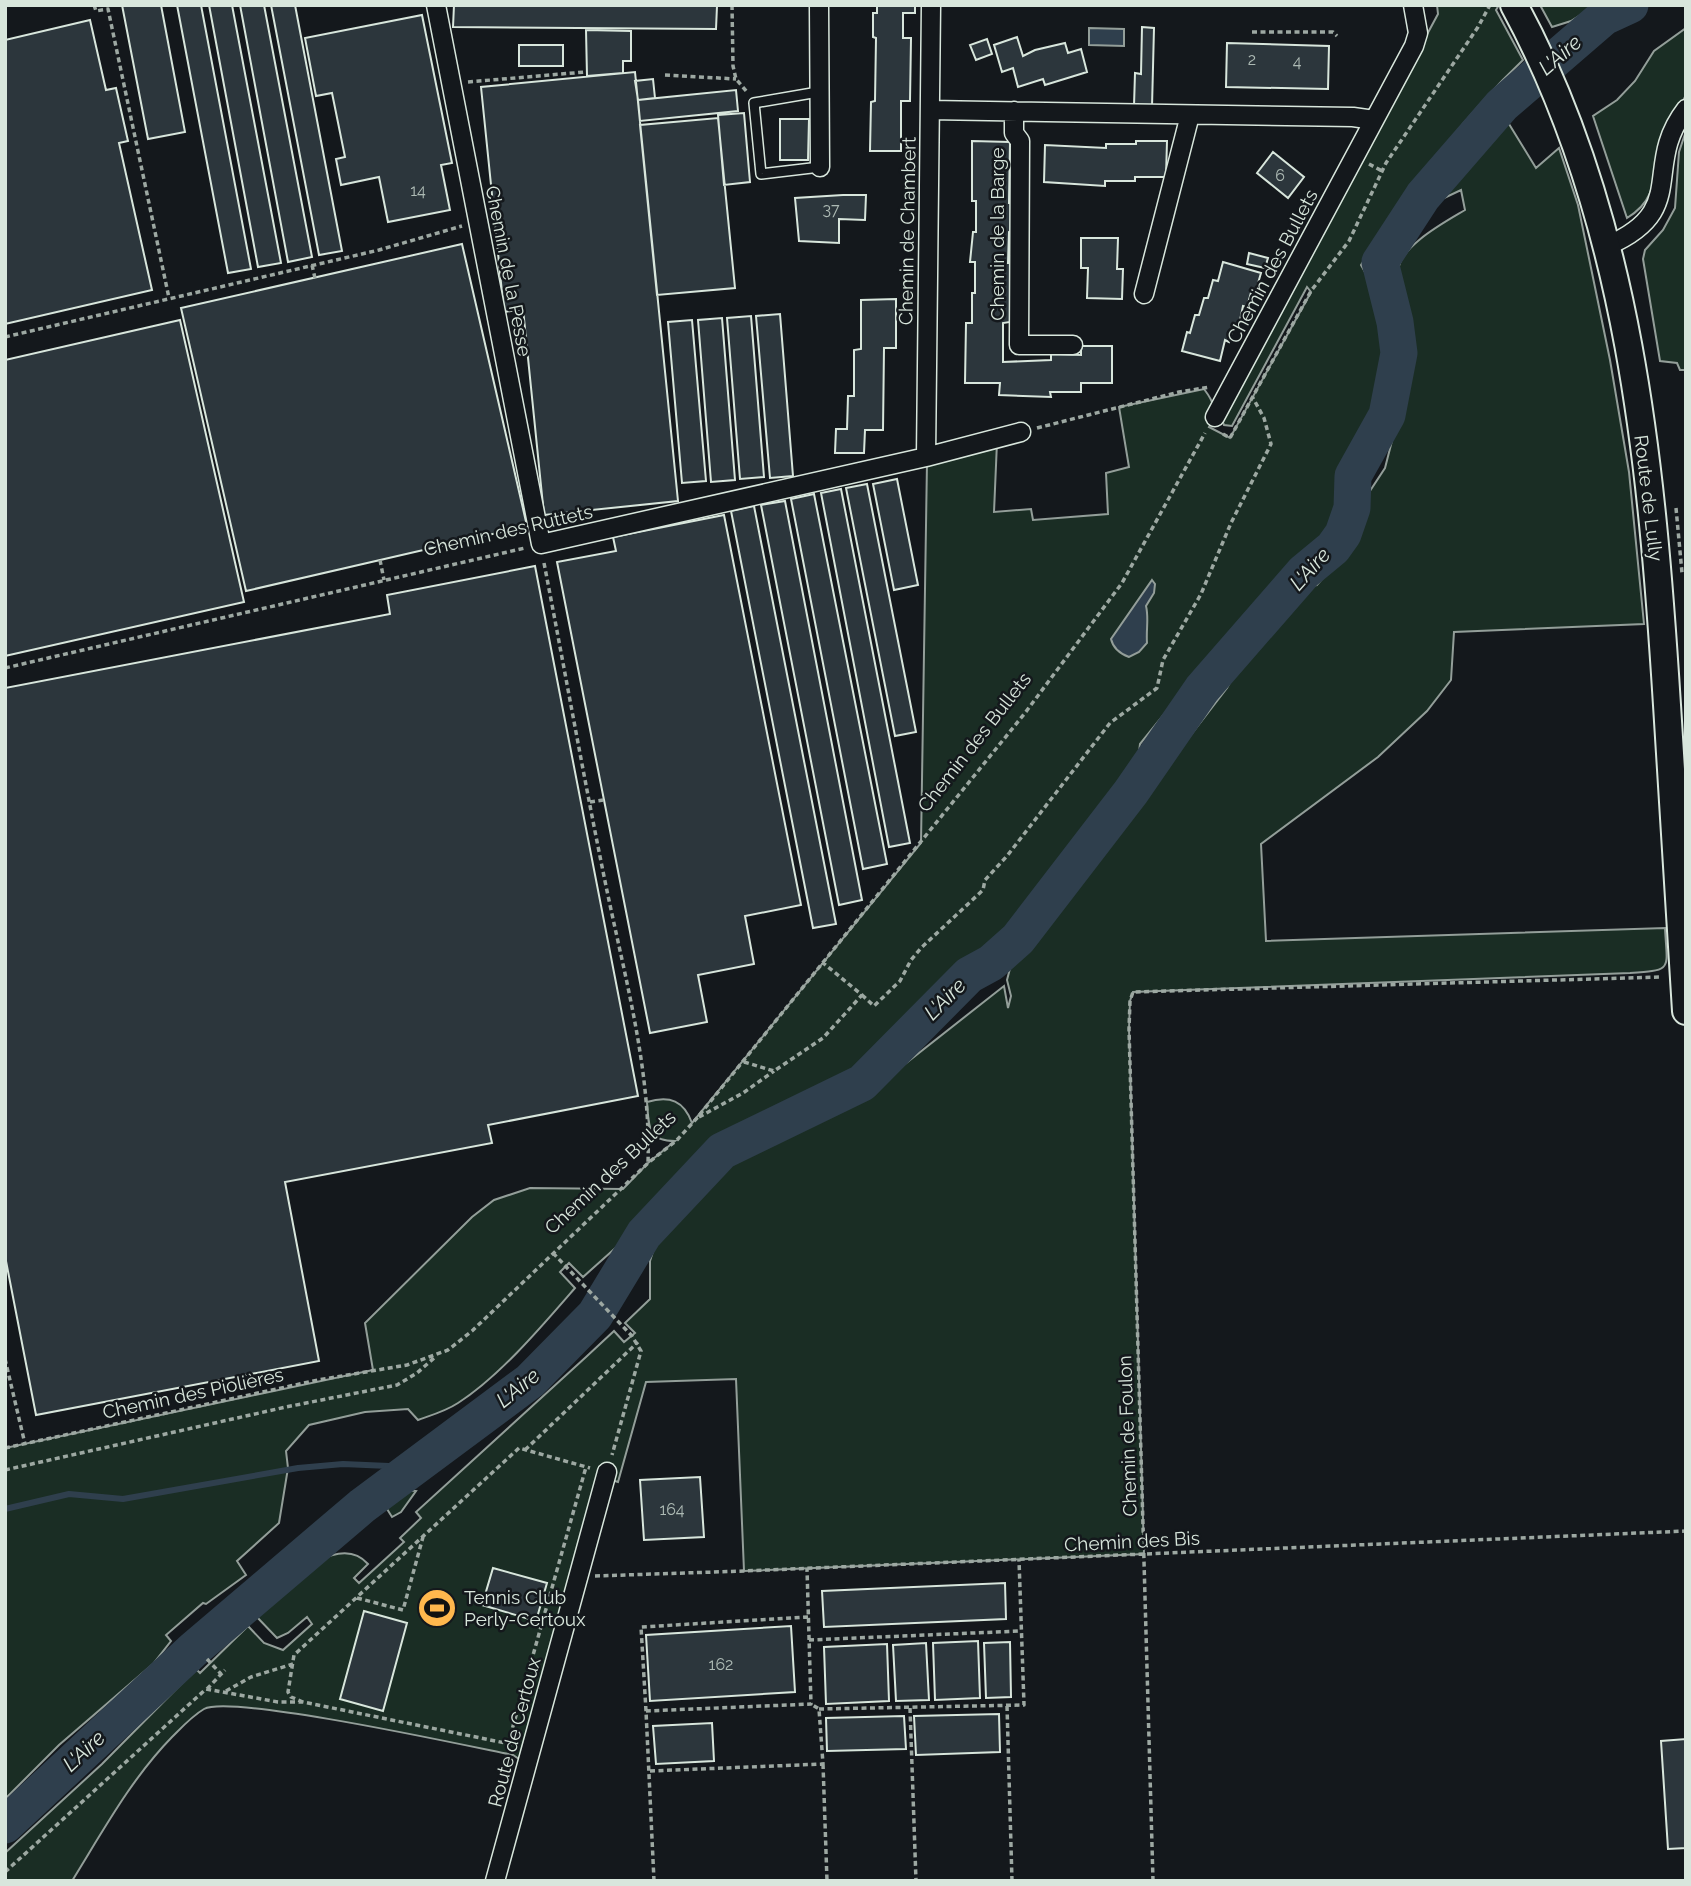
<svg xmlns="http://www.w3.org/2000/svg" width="1691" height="1886" viewBox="0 0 1691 1886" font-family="Raleway,sans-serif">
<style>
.green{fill:#1a2d24;stroke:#939e99;stroke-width:2}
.water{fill:#2f3f4d;stroke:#939e99;stroke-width:2}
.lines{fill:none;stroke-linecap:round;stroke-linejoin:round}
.stream{stroke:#2f3f4d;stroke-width:6}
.river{stroke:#2f3f4d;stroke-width:37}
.building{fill:#2c363c;stroke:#d8e6dc;stroke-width:2}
.lane-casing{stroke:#d8e6dc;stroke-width:12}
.street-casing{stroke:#d8e6dc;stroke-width:21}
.secondary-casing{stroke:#d8e6dc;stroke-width:30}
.path{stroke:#9da8a2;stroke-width:3.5;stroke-dasharray:5 3.5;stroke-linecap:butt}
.lane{stroke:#14181c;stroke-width:9}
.street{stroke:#14181c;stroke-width:18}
.secondary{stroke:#14181c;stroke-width:26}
.labels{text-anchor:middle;stroke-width:5;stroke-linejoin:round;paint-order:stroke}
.number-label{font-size:16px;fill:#adbab4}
.street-label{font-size:19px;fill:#d8e6dc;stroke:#14181c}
.poi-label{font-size:19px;fill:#d8e6dc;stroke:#14181c;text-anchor:start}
.water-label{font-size:21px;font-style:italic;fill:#d8e6dc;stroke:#14181c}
</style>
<rect width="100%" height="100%" fill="#14181c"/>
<path class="green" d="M1437,5h62l-3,5 27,50c-63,60 -116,132 -162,205l17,30 10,39 1,31 -5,29 -8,26 -30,54 -20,65 -11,14 -30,27 -28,33 -61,62 -56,69 -1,8 -23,36 -75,102 -46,52 -35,24 -21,28 -81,83 -114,49 -45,33 -69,76 -47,42 -14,-14 -9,9 15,16c-32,37 -75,88 -117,115 -12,8 -26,12 -40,17l-10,-11 -43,3 -56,13 -23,26 2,17 -9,55 -42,38 9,14 -40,29 -3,-1 -37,32 5,6 -18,23 -94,81 -54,54v-351l368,-78 -8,-47 107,-106 22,-17 36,-12 93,1 25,-26 27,-22c-28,0 -26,-14 -28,-39 23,-7 37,-1 45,21l229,-280 6,-381 70,-20 -3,70 37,-3 2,11 75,-6 -2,-41 23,-6 -10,-60 85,-18c10,13 14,23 5,38l21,11 81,-146 -4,-5 -75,139 -8,-1 -3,-8 217,-403z
M1540,5h56l-25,16 -19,6z
M1686,28c0,21 3,45 0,66 -1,7 -18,27 -23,37 -14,34 2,64 -36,87l-34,-102 24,-16 18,-19 19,-30z
M1509,124l27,44 23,-20 19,57 32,155 19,112 15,152 -190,8 -3,48 -24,31 -49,46 -117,87 5,97 399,-13c2,42 9,42 -35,45l-497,19 -3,9 -1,28 15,525 -400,17 -8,-192 -90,3 -28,100 -20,-6 -79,283 -6,-4c-45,-9 -282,-61 -309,-46 -12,7 -22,18 -32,28 -41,42 -69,94 -100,144h-67v-28l97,-89 94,-95 4,4 48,-47 16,17 19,7 29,-26 -5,-7 -19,16 -11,5 -24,-25c25,-21 83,-85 115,-49l-14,14 5,5 45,-41 -4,-4 21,-20 -5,-6 170,-155 28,-26 10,11 11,-9 -10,-10 25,-24v-38l8,-25 74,-77 81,-43 41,-12 150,-118 4,22 3,-12 -4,-16 6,-23 12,-5 34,-50 43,-52 125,-162 25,-45 51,-53 14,-5 35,-41 12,-31v-13l21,-32 21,-82 1,-55 -6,-9c0,-17 -3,-33 -3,-50 0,-25 47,-50 67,-62l-4,-20 -19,9 -3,-11 60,-63z
M1686,131v239h-6l-3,-7 -17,-2 -17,-102 2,-9 18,-20 12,-22 4,-56z
M405,1490l11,1 -15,21 -9,5 -10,-16 10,-8z"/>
<path class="water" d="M1089,28l35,1v17l-35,-1z
M1152,580l3,4 -1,9 -8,13c3,12 0,23 1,37l-8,9 -10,5c-8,-3 -16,-9 -18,-18z"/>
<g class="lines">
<path class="stream" d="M5,1509l64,-15 54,5 175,-31 45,-4 69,3"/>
<path class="river" d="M5,1825l189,-176 168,-143 168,-125 65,-66 49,-81 78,-83 140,-68 107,-108 22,-12 27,-24 113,-147 71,-103 102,-117 29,-24 10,-14 9,-26 1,-32 34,-61 12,-62 -4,-31 -15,-60 43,-66 79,-91 102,-88 26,-12"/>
</g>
<path class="building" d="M122,5h39l24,127 -37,7z
M177,5h24l50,264 -23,4z
M209,5h23l49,258 -23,4z
M240,5h24l48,252 -24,5z
M271,5h24l47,246 -23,4z
M454,5l263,1 -1,23 -263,-2z
M877,5h38v8h-12v25h8l-1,63h-9v50h-31l1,-49 4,-1 1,-63 -3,-1v-24h4z
M422,15l30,148 -11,2 9,45 -62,12 -9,-45 -38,8 -5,-26 9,-2 -13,-64 -16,3 -11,-58z
M90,20l16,70 10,-2 12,53 -9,2 33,147 -147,34v-284z
M1142,27l12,1 -2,79 -18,-1 1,-33 6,1z
M586,30l45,1v30h-8v12l-36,3z
M1017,37l6,19 12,-6 30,-7 3,10 13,-4 6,23 -42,13 -2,-6 -25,8 -5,-19 -11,4 -8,-27z
M987,39l5,15 -16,6 -6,-15z
M1227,43l102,3 -1,43 -102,-2z
M519,45h44v21h-44z
M635,72l43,429 -134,14 -21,-206 -19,3 -23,-225z
M653,79l2,19 -17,2 -3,-19z
M736,90l2,21 -98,10 -2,-21z
M744,113l6,69 -26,3 -6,-70z
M718,118l17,170 -78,7 -17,-170z
M780,119h29l-1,41h-28z
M972,141l38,1 -1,61h4v28l-4,1 -1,31h4v29h-2v30l-7,1v39l48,-2v-6l30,1v-9h31v37h-31v9h-31l1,5 -52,-2 1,-12h-35l1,-60h6v-30h3v-31h-5l3,-30h3v-31h-4z
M1136,141h31l-1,36h-31v4h-30v5l-61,-4 1,-37 61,3v-4h30z
M1273,152l31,25 -16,21 -31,-25z
M843,195h23l-1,25 -26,-1v24l-40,-2 -4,-43z
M1081,238h37l-1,31h6l-1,30 -35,-1 1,-30h-7z
M462,244l65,282 -281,65 -65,-283z
M1249,253l19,5 -3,10 -18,-4z
M1223,262l38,11 -5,17 -4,-1 -5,18 -4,-1 -4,19 -5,-1 -5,18 -4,-2 -5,21 -38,-10 5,-19 3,1 5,-18h4l5,-17h4l5,-18 5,1z
M896,299v49h-12l-1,82h-18l-1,23h-29l1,-24h11l1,-33h6v-46l7,-1v-49z
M780,314l13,162 -23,2 -14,-162z
M751,316l13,161 -24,2 -13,-161z
M722,318l13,162 -24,2 -13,-162z
M180,320l64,282 -239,54v-296z
M692,320l14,161 -24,2 -14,-161z
M897,479l21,106 -24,5 -21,-106z
M867,484l49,248 -21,4 -49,-248z
M841,489l69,354 -21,4 -68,-354z
M814,494l73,370 -24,5 -72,-370z
M785,501l77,399 -23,5 -78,-400z
M754,506l82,418 -23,4 -82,-417z
M724,515l77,390 -56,11 9,48 -56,11 9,47 -57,11 -93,-471 59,-11 -3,-14z
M535,566l103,530 -150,29 4,18 -207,39 34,179 -283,54 -31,-159v-568l385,-74 -3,-19z
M700,1477l4,60 -60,3 -4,-60z
M493,1568l54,15 -11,38 -54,-16z
M1005,1583l1,36 -182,8 -2,-36z
M364,1611l43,12 -24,88 -43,-12z
M791,1626l4,66 -145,9 -4,-66z
M978,1641l2,57 -45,2 -2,-57z
M1010,1642l1,55 -25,1 -2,-55z
M926,1643l3,57 -33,1 -3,-56z
M887,1644l2,57 -63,3 -2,-57z
M999,1714l1,38 -84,3 -2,-39z
M904,1716l2,33 -79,2 -1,-33z
M712,1723l2,38 -58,3 -3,-38z
M1686,1739v109l-18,1 -7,-108z"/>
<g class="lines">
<defs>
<path id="lane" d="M818,92l-64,11 7,71 59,-7"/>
<path id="street" d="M436,5l105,539 385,-87 95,-25
M819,5l1,162
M930,110l423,7 21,3
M1014,111v22l6,8 -1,204h54
M1607,246c84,-36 34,-79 79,-137
M1144,294l46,-179
M1215,417l199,-371 4,-13 -5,-28
M926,457l5,-452
M495,1881l112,-409"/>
<path id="secondary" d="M1514,5c116,214 138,461 153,700 6,102 13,204 19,306"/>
</defs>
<use href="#lane" class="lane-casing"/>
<use href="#street" class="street-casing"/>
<use href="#secondary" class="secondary-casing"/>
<path class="path" d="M94,5l2,6 12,-2 61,289
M732,5l1,61 3,13 11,13
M1252,32h81l4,4
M665,75l71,4
M468,82l117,-10
M1369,164l13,7
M312,265l3,13
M5,337l374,-87 83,-24
M1037,428l142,-36 31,-5
M1223,434l7,4 81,-147 38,-50 37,-78 92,-136 12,-22
M1676,508l6,65
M380,560l4,20
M544,563c21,108 40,216 62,323 19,92 45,184 42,277
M5,668l520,-120
M590,802l14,-2
M862,995l12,11 26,-25 11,-21 10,-12 62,-58 2,-10 22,-24 103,-133 47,-35 6,-28 38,-66 30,-71 40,-79 -7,-26 -11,-20
M744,1062l30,9 49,-33 39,-43 -40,-33
M699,1117l44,-24 31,-22
M553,1253l79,83 9,15 -29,104
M5,1359l20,85
M5,1448l313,-68 89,-15 41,-15 24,-19 176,-168 29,-23 20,-22 328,-405 97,-130 83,-150
M525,1450l113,-108
M5,1470l281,-63 111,-22 20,-12 17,-15
M595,1576l149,-5 942,-40
M357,1598l46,12 20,-73
M809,1640l211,-9
M207,1659l14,15
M207,1689l18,-19
M226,1691l25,-14 42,-13
M303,1702l-12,-5 -3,-5 6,-37 225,-207 71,20
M1007,1706l5,175
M910,1708l6,173
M819,1709l205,-4 -5,-145
M646,1711l-5,-84 167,-10
M508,1744l78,-277
M823,1764l4,117
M650,1771l173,-7 -4,-55 -8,-5
M5,1872l201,-183 72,13h25l212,43
M654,1881l-8,-170 165,-7 -4,-135
M1153,1881l-24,-852 1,-28 3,-9 529,-15"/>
<use href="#lane" class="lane"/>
<use href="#street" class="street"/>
<use href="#secondary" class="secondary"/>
</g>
<defs>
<symbol id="stadium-disc" viewBox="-11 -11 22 22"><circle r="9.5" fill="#ffb74d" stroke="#14181c"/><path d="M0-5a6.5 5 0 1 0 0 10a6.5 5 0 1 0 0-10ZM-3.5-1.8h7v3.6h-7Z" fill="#111"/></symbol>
</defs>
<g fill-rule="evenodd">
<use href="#stadium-disc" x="415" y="1586" width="44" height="44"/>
</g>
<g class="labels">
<g class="number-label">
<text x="1252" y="65">2</text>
<text x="1297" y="67">4</text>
<text x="1280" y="181">6</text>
<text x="418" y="196">14</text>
<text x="831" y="215">37</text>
<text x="672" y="1515">164</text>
<text x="721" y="1670">162</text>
</g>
<g class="street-label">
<text transform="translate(907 231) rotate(-89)" y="7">Chemin de Chambert</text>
<text transform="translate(997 234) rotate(-90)" y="7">Chemin de la Barge</text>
<text transform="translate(1272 266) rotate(-62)" y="7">Chemin des Bullets</text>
<text transform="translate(509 271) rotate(79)" y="7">Chemin de la Pesse</text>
<text transform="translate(1649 498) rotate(83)" y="7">Route de Lully</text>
<text transform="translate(508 530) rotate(-13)" y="7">Chemin des Ruttets</text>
<text transform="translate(974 742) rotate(-52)" y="7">Chemin des Bullets</text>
<text transform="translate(610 1172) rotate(-43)" y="7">Chemin des Bullets</text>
<text transform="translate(193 1393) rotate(-12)" y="7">Chemin des Piolières</text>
<text transform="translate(1127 1436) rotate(-92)" y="7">Chemin de Foulon</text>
<text transform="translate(1132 1541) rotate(-3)" y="7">Chemin des Bis</text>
<text transform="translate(514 1732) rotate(-75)" y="7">Route de Certoux</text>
</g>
<g class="poi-label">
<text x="464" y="1604">Tennis Club<tspan x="464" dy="22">Perly-Certoux</tspan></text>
</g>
<g class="water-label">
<text transform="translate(1560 55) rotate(-41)" y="7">L'Aire</text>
<text transform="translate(1310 569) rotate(-48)" y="7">L'Aire</text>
<text transform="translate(945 999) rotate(-45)" y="7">L'Aire</text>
<text transform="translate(518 1388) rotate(-39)" y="7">L'Aire</text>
<text transform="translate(84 1751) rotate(-43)" y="7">L'Aire</text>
</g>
</g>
<rect width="1691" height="1886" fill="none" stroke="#d8e6dc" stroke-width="14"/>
</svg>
